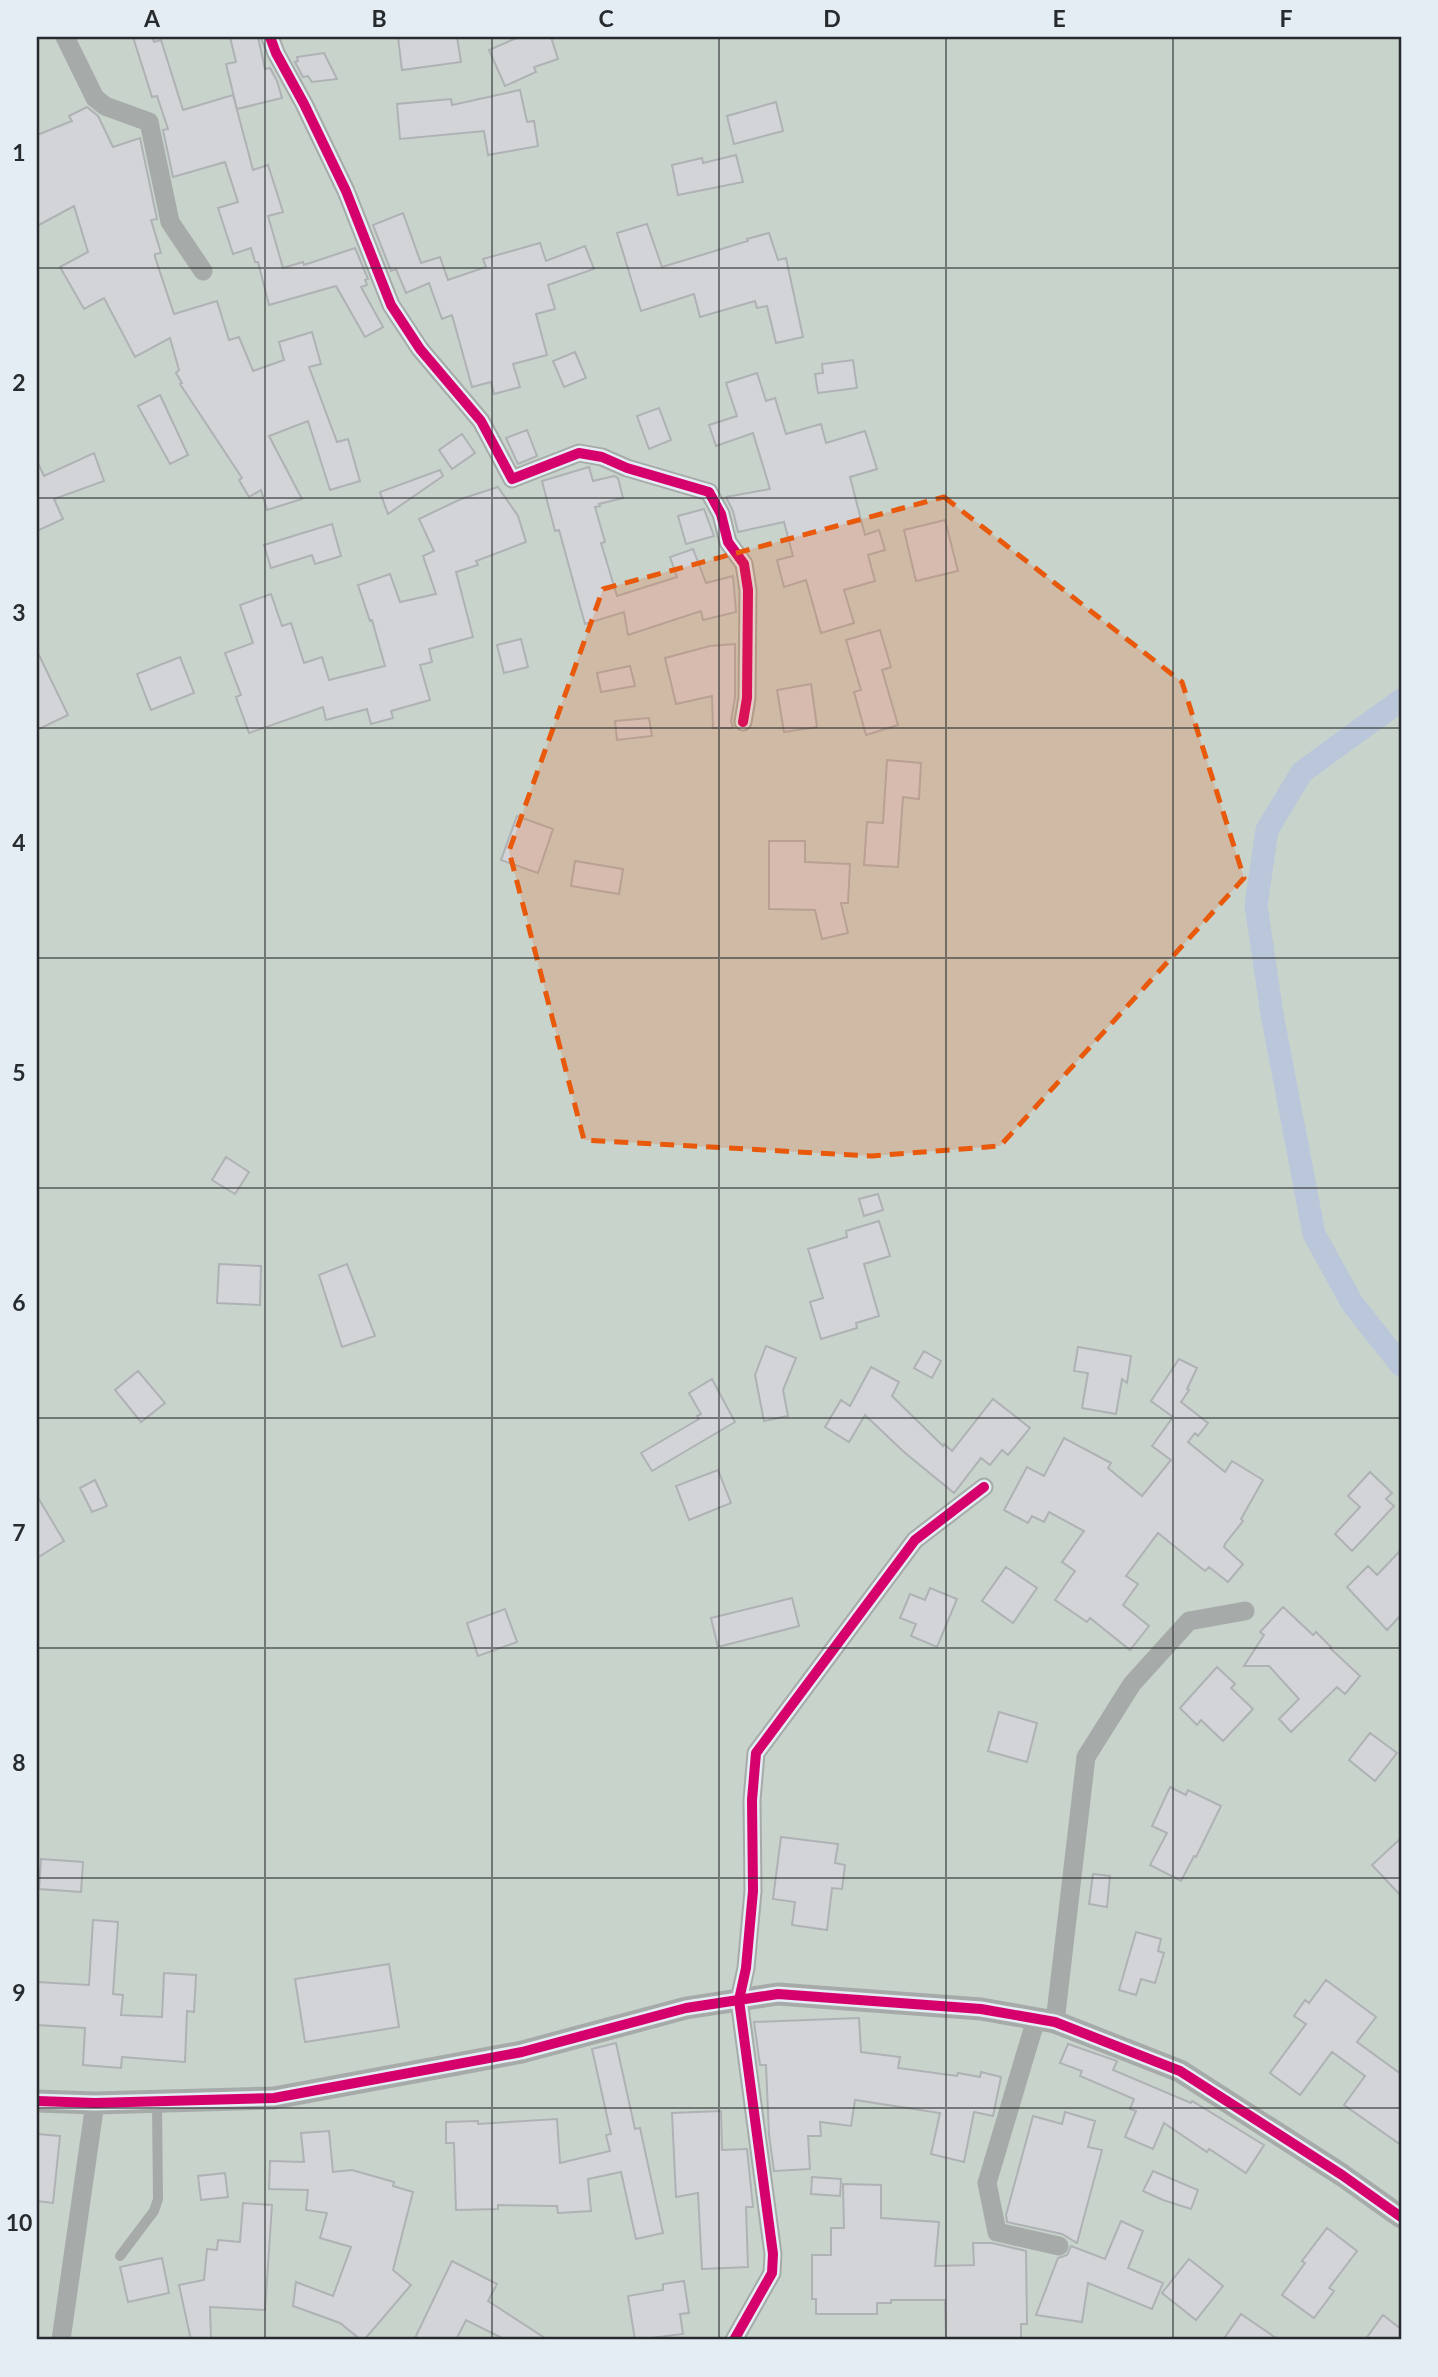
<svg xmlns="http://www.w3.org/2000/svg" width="1438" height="2377" viewBox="0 0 1438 2377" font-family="Lato,sans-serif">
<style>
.green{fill:#c8d3cc}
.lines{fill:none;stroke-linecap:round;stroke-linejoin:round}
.canal{stroke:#bac7da;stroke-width:23}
.building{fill:#d3d4d8;stroke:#afb2b5;stroke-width:2}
.service{stroke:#a6aba9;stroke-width:10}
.minor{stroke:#a6aba9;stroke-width:19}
.tertiary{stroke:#a6aba9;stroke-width:23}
.cycleway-casing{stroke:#e4ecf4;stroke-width:15}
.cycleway{stroke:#d6006c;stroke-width:10}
.marked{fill:#e8590c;fill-opacity:0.2;stroke:#e8590c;stroke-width:5;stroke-dasharray:14 9;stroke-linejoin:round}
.grid{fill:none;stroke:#282b2e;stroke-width:2;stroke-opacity:0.55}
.neatline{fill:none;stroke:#282b2e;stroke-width:2.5}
.grid-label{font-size:23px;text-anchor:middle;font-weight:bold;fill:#282b2e}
</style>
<rect width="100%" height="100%" fill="#e8ecf0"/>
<path class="green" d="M37,37h1364v2303h-1364z"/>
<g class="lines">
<path class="canal" d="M1401,700l-99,72 -35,58 -11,75 16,109 42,220 38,69 49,62"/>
</g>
<path class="building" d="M133,37h19l2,5 7,-2 22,70 50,-15 20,75 15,-5 15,47 -15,4 15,52 20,-6 1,3 51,-17 13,31 -3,1 2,5 -6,2 22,40 -18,10 -29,-51 -67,19 -11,-43h-3l-4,-14 -18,6 -15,-46 20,-6 -13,-40 -52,15 -10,-47 5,-1 -11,-33 -5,1z
M230,37h28l7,32 5,-1 7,13 5,17 -45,11 -11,-45 10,-2z
M398,37h59l4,25 -59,8z
M519,37h32l7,22 -24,8 2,5 -31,14 -16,-36z
M324,53l13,26 -25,3 -4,-6 -5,1 -8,-15 3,-1 -1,-4z
M520,90l7,32 7,-1 4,25 -50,9 -4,-24 -84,8 -3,-35 54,-5 1,6z
M776,102l7,29 -49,13 -7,-28z
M87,107l11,9 15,31 27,-9 17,81 -6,1 10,33 -6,1v3l19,57 43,-13 12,39 10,-3 14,34 31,-11 -5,-18 33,-10 9,32 -12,3 28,75 11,-3 12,42 -30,9 -22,-69 -39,15 33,63 -35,11 -6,-20 -12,7 -10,-17 3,-2 -62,-94 2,-1 -6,-10 3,-3 -9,-32 -35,19 -31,-59 -20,11 -24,-42 28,-15 -14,-46 -37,20v-91l35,-14 -3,-5z
M736,155l7,27 -65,13 -6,-30 30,-7 1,5z
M403,213l18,50 19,-6 8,23 38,-13 -3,-8 57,-16 6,18 39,-15 9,23 -46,16 7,24 -19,5 11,41 -34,9 7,23 -26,7 -3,-12 -19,5 -20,-72 -10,4 -13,-36 -23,10 -10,-24 -5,2 -18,-46z
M647,224l15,43 86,-26 -1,-2 22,-6 9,27 8,-2 17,79 -27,6 -9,-37 -10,2 -2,-7 -55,16 -6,-23 -53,17 -24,-78z
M575,352l11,26 -22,9 -11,-26z
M853,360l4,28 -39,5 -3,-19 8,-1 -1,-9z
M757,373l9,28 9,-3 11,36 35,-10 5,19 39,-12 12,38 -27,8 15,58 14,-5 6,20 -17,5 7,26 -31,9 10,33 -33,10 -15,-53 -22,7 -7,-27 16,-4 -9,-34 -46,10 -5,-21 -7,-14 44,-8 -17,-56 -37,13 -7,-21 28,-9 -11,-33z
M160,395l28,60 -18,9 -32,-58z
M659,408l12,32 -22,9 -12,-33z
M527,430l10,26 -19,8 -12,-26z
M462,434l13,19 -23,16 -13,-19z
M94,453l10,28 -50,18 9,20 -26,12v-70l7,15z
M589,467l4,14 21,-5 4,2 5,20 -24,6 1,2 -5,1 10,35 -4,1 16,53 60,-19 -7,-20 23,-8 13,34 27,-7 3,36 -33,8 -2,-9 -73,24 -4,-23 -39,12 -26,-94 -4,1 -13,-50z
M440,470l3,6 -55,38 -8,-22z
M498,487l20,29 8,26 -50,19 2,4 -22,7 17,65 -44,12 3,13 -12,3 10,35 -39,11 2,7 -22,6 -4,-15 -41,11 -3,-13 -74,26 -13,-36 5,-2 -16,-42 28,-10 -13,-38 31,-11 11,32 9,-3 13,40 18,-6 7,23 56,-14 -13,-46 -2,1 -12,-36 32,-11 10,28 36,-8 -13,-38 11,-5 -15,-32 42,-20z
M704,509l10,27 -28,8 -8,-28z
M945,520l13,51 -42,10 -12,-51z
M332,524l9,32 -26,8 -3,-9 -41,13 -7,-23z
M880,630l11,37 -9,3 16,55 -32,10 -12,-43 7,-2 -15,-50z
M521,639l7,28 -24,6 -7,-28z
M735,644v53l-4,24 2,7h-20l-1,-32 -36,8 -11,-46 45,-12z
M37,651l31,64 -31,15z
M180,657l14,36 -43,17 -14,-36z
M630,666l5,20 -34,6 -4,-19z
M811,684l6,43 -33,5 -7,-42z
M649,718l3,18 -35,4 -2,-19z
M887,760l34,3 -2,36 -16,-2 -5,70 -34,-2 3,-43 16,1z
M517,816l36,13 -15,44 -37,-13z
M769,841h36v21l45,2 -2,39h-7l7,30 -26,6 -7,-29 -46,-1z
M575,861l48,8 -4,25 -48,-8z
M226,1157l23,15 -14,22 -23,-14z
M878,1194l5,16 -19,6 -5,-17z
M879,1221l11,35 -26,8 15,52 -23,7 1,5 -36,11 -11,-37 13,-4 -15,-49 39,-12 -1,-6z
M219,1264l42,2 -1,39 -43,-2z
M347,1264l28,72 -33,11 -23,-72z
M766,1346l30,12 -13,32 5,26 -24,5 -9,-46z
M1078,1347l53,9 -4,27 -5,-4 -6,35 -34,-6 6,-35 -14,-2z
M924,1351l17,10 -9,17 -18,-10z
M1179,1359l18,9 -10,21 2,1 -8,12 27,21 -10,13 -3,-3 -7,9 37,30 7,-11 31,19 -22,39 2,2 -18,23 -1,3 19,17 -15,18 -19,-15 -4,4 -47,-38 -32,43 12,8 -15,21 26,21 -19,24 -40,-32 -3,4 -32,-22 20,-29 -13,-9 22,-31 -35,-19 -5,10 -12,-6 -4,7 -24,-13 23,-43 17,9 20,-38 47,25 -3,5 34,28 29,-36 -19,-14 21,-29 -22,-16z
M871,1367l28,15 -7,14 51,50 1,-2 8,7 41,-52 37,29 -22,27 -6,-5 -12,15 -9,-7 -27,35 -50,-41 -39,-37 -16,27 -24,-15 16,-27 9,6z
M138,1371l27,32 -24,19 -26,-32z
M712,1379l23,43 -83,49 -11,-18 58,-34 -2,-3 4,-2 -12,-21z
M718,1470l13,33 -42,17 -13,-34z
M1370,1472l22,21 -6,6 8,7 -42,45 -17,-17 25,-27 -12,-11z
M95,1480l12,26 -15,6 -12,-24z
M37,1496l27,45 -27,17z
M1401,1550v65l-14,15 -40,-43 21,-21 9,9z
M1006,1567l31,21 -24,35 -31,-22z
M930,1588l27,11 -20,48 -26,-11 5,-12 -16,-6 10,-24 15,6z
M792,1598l7,28 -81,21 -7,-29z
M1283,1607l30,28 3,-3 15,15 -1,1 30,28 -15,18 -8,-7 -46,45 -12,-13 20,-20 -30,-33h-25l20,-31 -4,-3z
M505,1609l12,33 -39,14 -11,-33z
M1217,1667l18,17 -4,4 22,21 -30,32 -22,-21 -4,5 -17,-17z
M999,1712l38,11 -10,39 -39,-11z
M1370,1733l27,20 -22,28 -26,-21z
M1170,1787l16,8 2,-5 33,16 -25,51 -2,-1 -13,25 -31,-16 17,-32 -15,-7z
M781,1837l57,7 -3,19 10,2 -3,24 -10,-1 -5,42 -35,-5 3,-23 -22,-3z
M1401,1838v58l-29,-31z
M41,1859l42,3 -2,30 -42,-3z
M1093,1874l17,2 -3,31 -18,-3z
M93,1920l25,2 -5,72 10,1 -2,20 41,2 2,-44 32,2 -2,37 -7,-1 -2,51 -63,-5 -1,11 -38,-3 2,-37 -48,-3v-43l52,3z
M1136,1932l25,7 -3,12 6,2 -9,30 -14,-4 -5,16 -17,-5z
M389,1964l10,63 -94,15 -10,-63z
M1326,1980l50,37 -19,25 44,32v71l-57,-40 21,-29 -33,-24 -32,43 -30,-22 36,-49 -12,-8 11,-16 4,3z
M859,2018l2,34 39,5 -2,11 59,8 1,-3 22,4 1,-5 20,5 -8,39 -19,-4 -10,50 -33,-8 9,-41 -85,-13 -4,26 -31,-4 1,14h-13l2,33 -36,2 -5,-36 -3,-70h-6l-6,-43z
M616,2043l19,86 5,-1 23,105 -27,6 -15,-67 -33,7 3,32 -33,2 -1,-7 -59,-1v4l-42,1 -2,-67h-8v-21l32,-1v3l79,-5 3,44 50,-12 -4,-16 5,-1 -19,-85z
M1068,2044l49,17 -4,9 78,33 1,-2 72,44 -18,28 -37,-24 -2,3 -43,-29 -11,26 -28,-12 11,-26 -6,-2 4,-10 -54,-23 2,-5 -22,-8z
M721,2111l1,39 25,-1 6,58h-7l2,60 -46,2 -4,-76 -22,4 -4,-84z
M1065,2112l30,9 -7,26 14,3 -25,93 -15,-9 -55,-12 -1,-7 27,-99 29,8z
M329,2131l4,41 19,-2 42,12 -1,4 20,6 -20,78 18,15 -47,55h-3l-21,-17 -47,-17 3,-24 37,14 18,-49 -31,-9 7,-25 -21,-3 2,-20 -39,-1 1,-28 34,1 -3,-29z
M37,2134l23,2 -7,67 -16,-2z
M1153,2171l45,19 -7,19 -28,-9 -20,-9z
M225,2173l3,24 -27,3 -3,-24z
M812,2177l29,2 -1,17 -29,-2z
M843,2184l38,1v33l58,4 -4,44 39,-1 -1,-22h19l34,8 1,73h-6v16l-75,-1 -1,-39h-54v3h-14v11h-61v-15h-4v-44h19v-27h13z
M243,2203l29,2 -7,105 -55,-3 1,33h-20l-12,-55 25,-5 3,-31 10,1 1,-10 22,2z
M1121,2221l22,10 -15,37 35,15 -11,26 -64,-26 -6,39 -46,-7 22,-57 9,-3 4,-9 34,13z
M1327,2228l30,23 -28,37 5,3 -20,27 -32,-23 23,-32 -3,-2z
M162,2258l7,35 -41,9 -8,-35z
M1189,2259l34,27 -27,34 -34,-27z
M452,2261l45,23 -9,17 60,39h-42l-40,-20 -10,20h-42z
M684,2281l5,32 -9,1 3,20 -48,6 -7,-44 35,-6v-6z
M1241,2314l38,26h-56z
M1383,2315l18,14v11h-36z"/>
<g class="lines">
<path class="service" d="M120,2256l34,-45 4,-12 -1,-96"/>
<path class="minor" d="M65,37l30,61 10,8 44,16 21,100 33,49
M270,37l6,16 28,51 42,87 45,114 29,44 61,72 31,58 67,-26 23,4 25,11 82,24 12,22 7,28 16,22 4,26 -1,108 -4,24
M1036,2019l-49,164 10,49 62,14
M1055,2022l31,-265 46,-73 57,-63 56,-10
M61,2340l34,-237
M734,2340l38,-67 1,-19 -34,-254 7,-32 7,-77 -1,-91 4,-47 159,-213 69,-53"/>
<path class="tertiary" d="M37,2101l58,2 179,-5 248,-46 164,-44 92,-14 203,15 74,13 125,49 162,104 59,42"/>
<defs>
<path id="cycleway" d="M270,37l6,16 28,51 42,87 45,114 29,44 61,72 31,58 67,-26 23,4 25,11 82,24 12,22 7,28 16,22 4,26 -1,108 -4,24
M37,2101l58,2 179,-5 248,-46 164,-44 92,-14 203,15 74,13 125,49 162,104 59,42
M734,2340l38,-67 1,-19 -34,-254 7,-32 7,-77 -1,-91 4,-47 159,-213 69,-53"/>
</defs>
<use href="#cycleway" class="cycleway-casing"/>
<use href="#cycleway" class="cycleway"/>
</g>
<path class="marked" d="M944,497l238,185 62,196 -244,268 -128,10 -288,-16 -75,-289 94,-262z"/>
<path class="grid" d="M265,37v2303M492,37v2303M719,37v2303M946,37v2303M1173,37v2303M37,268h1364M37,498h1364M37,728h1364M37,958h1364M37,1188h1364M37,1418h1364M37,1648h1364M37,1878h1364M37,2108h1364"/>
<rect width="1438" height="2377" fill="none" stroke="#e4ecf4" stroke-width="77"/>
<rect x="38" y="38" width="1362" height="2300" class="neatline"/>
<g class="grid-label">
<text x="152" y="27">A</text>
<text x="379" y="27">B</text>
<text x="606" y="27">C</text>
<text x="832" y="27">D</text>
<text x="1059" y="27">E</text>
<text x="1286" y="27">F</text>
<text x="19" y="161">1</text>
<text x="19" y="391">2</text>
<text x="19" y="621">3</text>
<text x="19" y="851">4</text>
<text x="19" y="1081">5</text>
<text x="19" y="1311">6</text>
<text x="19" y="1541">7</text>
<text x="19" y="1771">8</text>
<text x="19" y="2001">9</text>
<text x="19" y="2231">10</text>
</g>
</svg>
